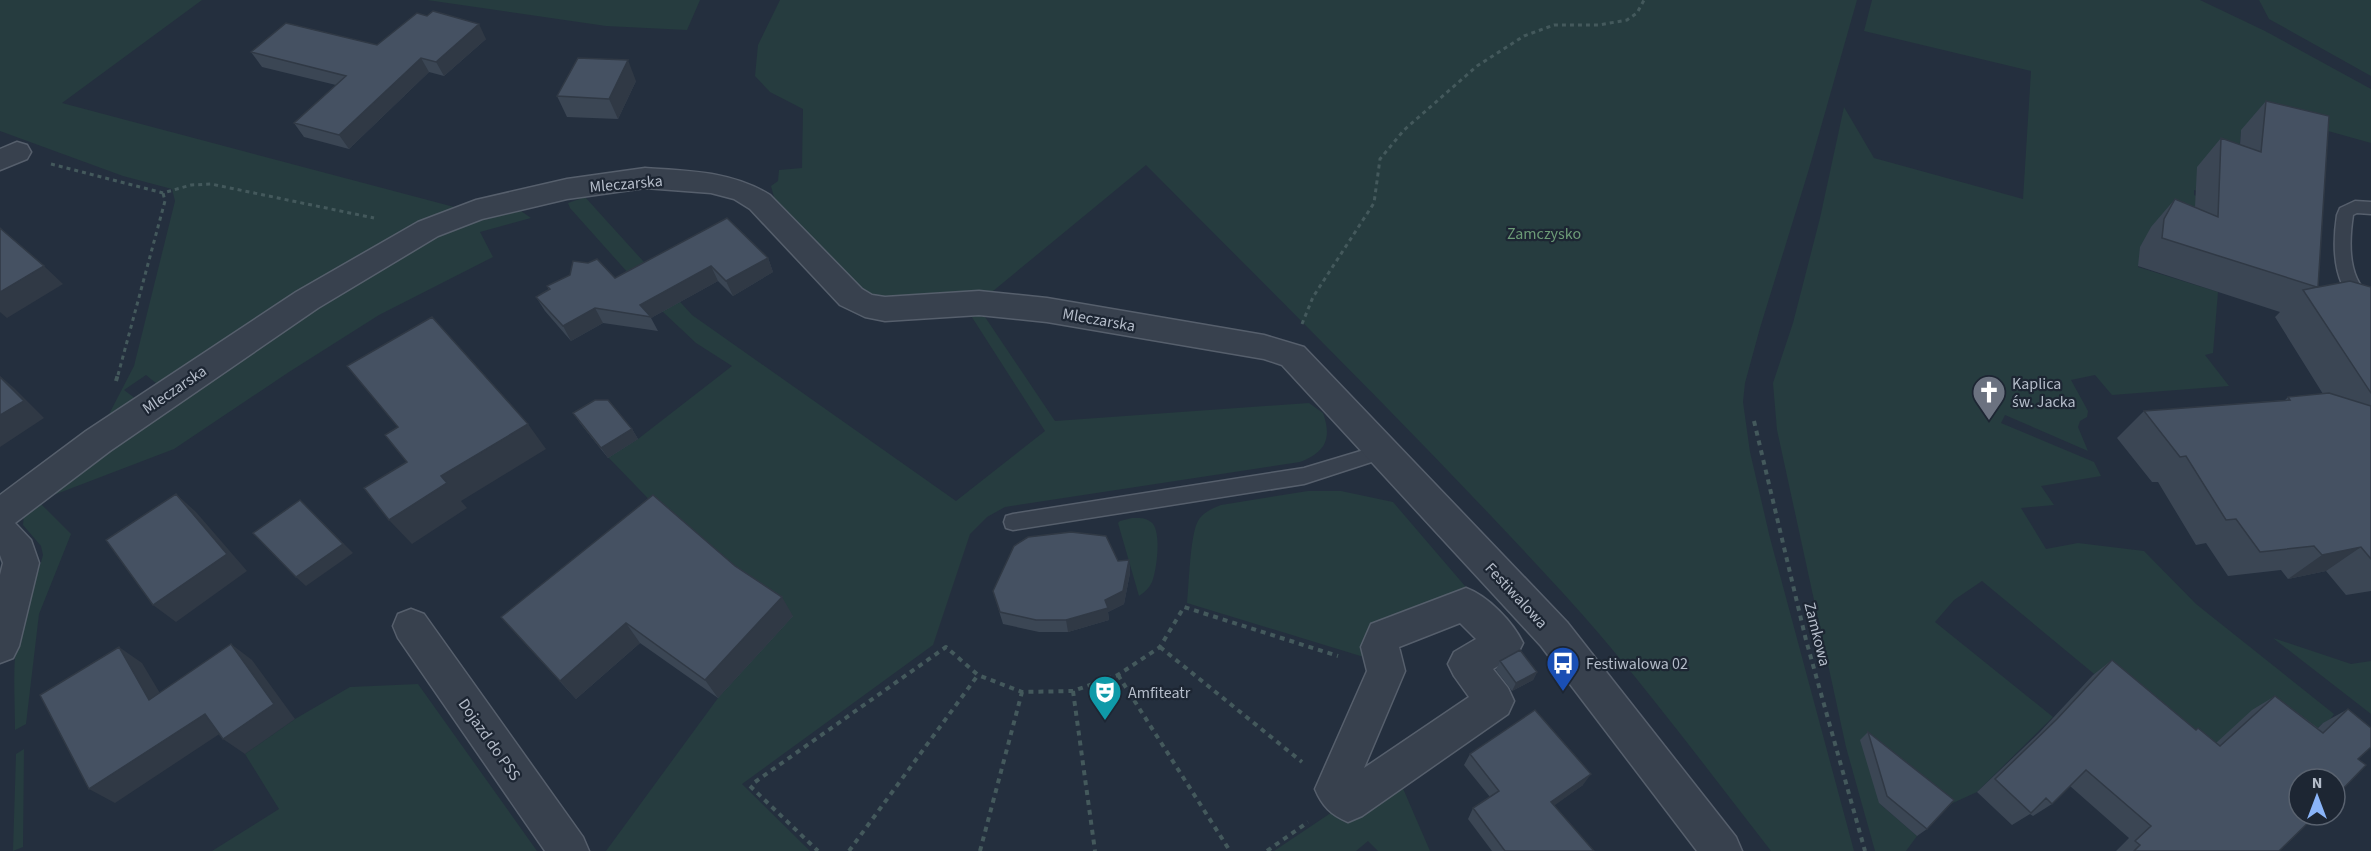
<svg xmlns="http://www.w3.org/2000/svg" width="2371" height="851" viewBox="0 0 2371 851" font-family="'Source Sans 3',sans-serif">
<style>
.green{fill:#263c3f;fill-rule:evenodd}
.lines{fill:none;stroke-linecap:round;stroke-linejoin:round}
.lane-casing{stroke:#565f6c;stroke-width:3}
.street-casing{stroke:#565f6c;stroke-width:3}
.path-far1{stroke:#44595c;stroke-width:3;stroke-dasharray:4 4;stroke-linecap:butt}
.path{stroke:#44595c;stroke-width:4;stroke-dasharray:5 5;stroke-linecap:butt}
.lane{fill:#38414e;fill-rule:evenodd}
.street{fill:#38414e;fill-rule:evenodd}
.wall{fill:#3b4654}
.shaded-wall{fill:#303945}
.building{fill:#455162;stroke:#303945;stroke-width:1.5}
.labels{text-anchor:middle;stroke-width:4.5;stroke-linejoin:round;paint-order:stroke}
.street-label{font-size:16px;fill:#b4bcc9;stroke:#1d2633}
.park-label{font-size:16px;fill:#6b9a76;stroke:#1d2633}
.poi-label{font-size:16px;fill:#b4bcc9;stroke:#1d2633;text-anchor:start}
</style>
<rect width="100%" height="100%" fill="#242f3e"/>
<path class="green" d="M0,0h202l-140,103 396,105 -352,212 28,-54 41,-165 -3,-12 -49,-13 -123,-45zM146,375l11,9 -21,15 -12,-9z
M427,0h273l-13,30 -81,-4z
M780,0h1077l-48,169 -49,159 -15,55 -2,19 7,50 20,86 84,313h-83c-68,-87 -134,-177 -208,-258 -135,-147 -277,-287 -417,-428l-159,131 -102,3 -19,-6 -88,-81 -7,-26 7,-5 1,-11 23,-2 1,-59 -33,-17 -15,-16 3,-31z
M1872,0h328l65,31 106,58v54l-68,-19 -62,7 -5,52 -39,-16v6l7,2 -4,17 -6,-2v5l37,12 -80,20 -2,4 -11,36 80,25 -5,61 -8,2 24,31 -117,9 -17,-20 -24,5 17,31 -1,6 -7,4 -2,6 10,24 -83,-36 -4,8 93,39 7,14 -60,10 13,19 -33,3 25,41 32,-6 66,8 52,53 138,110 -8,11 -3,-2 -24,23 -101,14 -216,-179 -28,19 -19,22 118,95 -76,75 -33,15 -65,-4 38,33 -11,15h-31l-29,-104 -69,-317 -4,-47 20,-60 27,-105 24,-111 30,51 149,41 8,-128 -167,-40z
M2259,0h112v76l-102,-57z
M585,197l107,118 264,186 89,-70 -77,-120h13l74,110 254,-18 14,10c9,25 3,39 -23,49l-295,45 -18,10 -17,17 -37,111 -191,139 68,67h-204l112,-153 74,-82 -126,-99 -58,-60 30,-18 94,-73 -36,-23 -33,-31 -93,-104 -2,-5z
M521,211l10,7 -51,14 13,25 -114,58 -90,57 -115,77 -136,52 33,33 -32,80 -13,110 -11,6c0,-32 -3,-66 3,-99 6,-26 18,-50 25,-76l-2,-9 -18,-21 1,-10 5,-9 323,-226 90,-46 31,-12z
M1308,491h33l52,11 84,98 -110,58 -180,-55c2,-18 3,-68 11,-82 4,-8 15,-13 23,-16z
M1132,518c7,0 13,-1 19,4 11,8 6,47 1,60 -3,6 -7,10 -13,14l-21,-73 2,-2z
M2273,638l78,26 20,-3v53z
M418,684l119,167h-325l67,-42 -34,-55 50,-35 55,-32z
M24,749l-1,98 -10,4 3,-97z
M1395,770l35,81h-52l-10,-10 -12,10h-82z"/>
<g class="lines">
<defs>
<path id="lane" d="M2355,201l16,1v12l-14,-1 -4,2c-4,26 -6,64 18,81v14c-39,-12 -39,-62 -34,-95l3,-7z
M1384,444l6,2 3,5 -3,5 -86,28 -291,46 -7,-2 -2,-6 2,-6 7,-2 291,-46z"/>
<path id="street" d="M17,142l10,3 4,7 -4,7 -27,11v-21z
M645,168c43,3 87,3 125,27l92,94 10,6 13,2 94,-6 68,7 217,37 40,12 263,275 169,215 6,14h-45l-156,-205 -259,-281 -18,-6 -217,-37 -68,-7 -94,6 -20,-4 -25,-12 -90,-96 -16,-10 -23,-6 -66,-5 -78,11 -85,20 -44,17 -120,72 -208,143 -95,72 16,17 8,23 -20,83 -6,12 -13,5v-88l3,-12 -3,-8v-60l86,-64 210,-139 122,-70 58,-22 91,-21z
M1466,588c22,8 47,34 57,55l-6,12 -24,14 15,19 6,13 -6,13 -146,102 -14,6c-17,-7 -26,-16 -33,-33l52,-118 -6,-24 10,-23zM1460,623l16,16 -22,13 -6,12 6,12 15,21 -105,71 41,-97 -6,-24z
M411,609l13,5 159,223 6,14h-44l-147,-213 -5,-12 5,-12z"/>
</defs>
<use href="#lane" class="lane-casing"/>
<use href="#street" class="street-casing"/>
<path class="path-far1" d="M51,164l112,29 28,-8 20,-1 163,34
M1302,324l11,-27 61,-94 6,-44 24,-29 73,-64 47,-30 30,-11h45l28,-5 10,-7 7,-13
M118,375l47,-174 -2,-8"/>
<path class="path" d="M116,381l2,-7
M1754,421l52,219 59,211
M1160,647l142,115
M1118,675l112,176
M1073,691l22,160
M755,782l191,-135 32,28 44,17 51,-1 45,-16 42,-28 24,-40 154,49
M750,786l68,65
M849,851l129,-176
M980,851l42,-159
M1267,851l41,-29"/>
<use href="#lane" class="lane"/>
<use href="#street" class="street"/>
</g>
<path class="wall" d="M486,39l-42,37 -15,-4 -80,77 -45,-12 -10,-14 42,-38 -74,-18 -11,-15z
M636,81l-18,38 -51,-2 -10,-21z
M2266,101l52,186h53v304l-25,4 -20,-24 -38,8 -7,-9 -53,6 -22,-33 -10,2 -38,-63h-6l-35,-44 27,-27 141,-11 3,-3 35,-3 -48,-77 5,-5 -142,-46 2,-19 11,-20 24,-28 20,8 2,-40 24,-29 19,7 1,-15z
M768,258l5,14 -40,24 -15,-15 -67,37 7,13 -55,-8 -32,18 -26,-30 -9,-14 13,-7 -2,-4z
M573,413l59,16 6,10 -30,19 -28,-35z
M1129,560l1,13 -6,31 -16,8 1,8 -41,12h-29l-36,-8 -10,-33 125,-30z
M793,616l-75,82 -78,-55 -64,56 -75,-82z
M2112,660l83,70 21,13 36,-33 23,-14 43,32 5,-5 25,-14 10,50 -79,92h-163l13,-13 -59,-52 -18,18 -19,12 -3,-2 -18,11 -35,-33 62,-59 54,-58z
M1500,661l37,11 -4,8 -21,11 -16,-21z
M1868,732l59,97 -10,7 -38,-33 -19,-63z
M1470,754l113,31 -29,20 40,46h-102l-24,-32 5,-11 17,-11 -26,-32z"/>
<path class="shaded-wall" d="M479,24l7,15 -42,37 -8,-14z
M421,58l8,14 -80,77 -10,-14z
M628,60l8,21 -18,38 -9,-20z
M768,258l5,14 -40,24 -7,-15z
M44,266l19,18 -56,34 -7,-6v-20z
M711,266l7,15 -67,37 -11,-13z
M595,308l8,15 -32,18 -8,-15z
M0,376l14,12 30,30 -44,29z
M528,424l18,25 -85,52 6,7 -55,36 -23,-24 52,-44z
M632,429l6,10 -30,19 -7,-10z
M176,494l20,18 51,59 -71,51 -23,-17z
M300,500l53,53 -47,33 -10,-9z
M2361,547l-35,24 -38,8 34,-24z
M1129,560l1,13 -6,31 -16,8 1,8 -41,12 -2,-12 39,-20z
M782,597l11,19 -75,82 -13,-18z
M626,623l14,20 -64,56 -16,-18z
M231,644l21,16 43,59 -50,35 -22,-15z
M119,647l23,16 31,52 -24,-15z
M1537,672l-4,8 -21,11 4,-8z
M205,714l22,15 -112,74 -26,-14z
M1591,774l-8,11 -39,28 7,-11z"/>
<path class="building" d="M433,11l46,13 -43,38 -15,-4 -82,77 -45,-12 52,-47 -95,-24 35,-29 91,22 40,-32 10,3z
M578,58l50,2 -19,39 -52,-3z
M2266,101l63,15 -11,171 32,-6 21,6v106l-68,-103 14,-3 -155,-49 2,-19 11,-20 43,18 3,-79 40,14z
M727,218l41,40 -42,23 -15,-15 -71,39 11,12 -56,-9 -32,18 -27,-29 14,-8 -3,-3 23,-11 3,-14 15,2 9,-4 18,19z
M0,228l44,38 -44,26z
M432,317l96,107 -87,52 6,7 -58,37 -25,-32 43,-26 -22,-27 13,-8 -51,-61z
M0,377l24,24 -24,14z
M2329,393l42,13v153l-10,-12 -39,8 -8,-9 -54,6 -24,-33 -10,1 -40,-64 -6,1 -36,-46 146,-11 -2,-3z
M595,400h13l24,29 -31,19 -28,-35z
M176,494l51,60 -74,51 -47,-65z
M653,495l82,71 47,31 -77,83 -79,-57 -66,58 -59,-64z
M300,500l43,44 -47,33 -43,-44z
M1071,532l35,4 12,25 11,-1 -6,31 -18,9 3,8 -42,12h-30l-36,-8 -7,-21 21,-45 14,-9z
M231,644l43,60 -51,35 -18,-25 -116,75 -49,-94 79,-48 30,53z
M1520,650l17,22 -21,11 -16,-22z
M2112,660l84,70 2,-2 22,18 55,-50 48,37 25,-24 23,19v19l-13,12 8,6 -31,32v-18h-36v36h17l-37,36h-145l6,-6 -5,-4 16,-15 -65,-56 -34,34 -6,-6 -15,15 -36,-34 62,-60z
M1535,710l56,64 -40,28 43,49h-89l-32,-43 26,-17 -29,-37z
M1868,732l86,68 -27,29 -40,-33z"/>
<defs>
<symbol id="church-pin" viewBox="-11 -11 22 30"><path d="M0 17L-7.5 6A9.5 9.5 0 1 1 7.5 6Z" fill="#6b7280" stroke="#1d2633"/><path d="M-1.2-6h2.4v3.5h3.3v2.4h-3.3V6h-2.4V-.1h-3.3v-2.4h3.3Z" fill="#fff"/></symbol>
<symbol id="bus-pin" viewBox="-11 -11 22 30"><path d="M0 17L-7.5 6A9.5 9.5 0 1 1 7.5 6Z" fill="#1a4fb4" stroke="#1d2633"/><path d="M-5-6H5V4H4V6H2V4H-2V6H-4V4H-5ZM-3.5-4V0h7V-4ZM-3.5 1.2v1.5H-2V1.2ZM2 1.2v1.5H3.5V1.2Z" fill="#fff"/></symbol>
<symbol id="theatre-pin" viewBox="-11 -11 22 30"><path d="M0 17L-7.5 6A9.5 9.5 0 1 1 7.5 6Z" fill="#0f9aa8" stroke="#1d2633"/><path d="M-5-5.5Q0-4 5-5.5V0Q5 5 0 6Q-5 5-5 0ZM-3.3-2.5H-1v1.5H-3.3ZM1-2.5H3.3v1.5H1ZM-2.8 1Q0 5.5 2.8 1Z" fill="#fff"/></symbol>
</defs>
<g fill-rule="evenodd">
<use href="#church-pin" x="1970" y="373" width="38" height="52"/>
<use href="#bus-pin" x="1544" y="644" width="38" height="52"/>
<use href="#theatre-pin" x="1086" y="673" width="38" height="52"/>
</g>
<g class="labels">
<g class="street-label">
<text transform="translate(626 183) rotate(-5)" y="6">Mleczarska</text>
<text transform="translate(1099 319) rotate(10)" y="6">Mleczarska</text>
<text transform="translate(174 389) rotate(-34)" y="6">Mleczarska</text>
<text transform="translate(1517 595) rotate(47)" y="6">Festiwalowa</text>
<text transform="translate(1818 634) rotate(76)" y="6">Zamkowa</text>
<text transform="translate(490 739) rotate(55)" y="6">Dojazd do PSS</text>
</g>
<g class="park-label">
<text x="1544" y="239">Zamczysko</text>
</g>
<g class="poi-label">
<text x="2012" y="389">Kaplica<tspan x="2012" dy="18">św. Jacka</tspan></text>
<text x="1586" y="669">Festiwalowa 02</text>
<text x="1128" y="698">Amfiteatr</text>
</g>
</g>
<g transform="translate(2317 797)"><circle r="28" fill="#1d2633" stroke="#59626f" stroke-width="1.5"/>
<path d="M0-4.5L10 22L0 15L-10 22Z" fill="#8ab4f8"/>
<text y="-9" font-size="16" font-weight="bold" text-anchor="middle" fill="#b4bcc9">N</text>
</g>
</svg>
